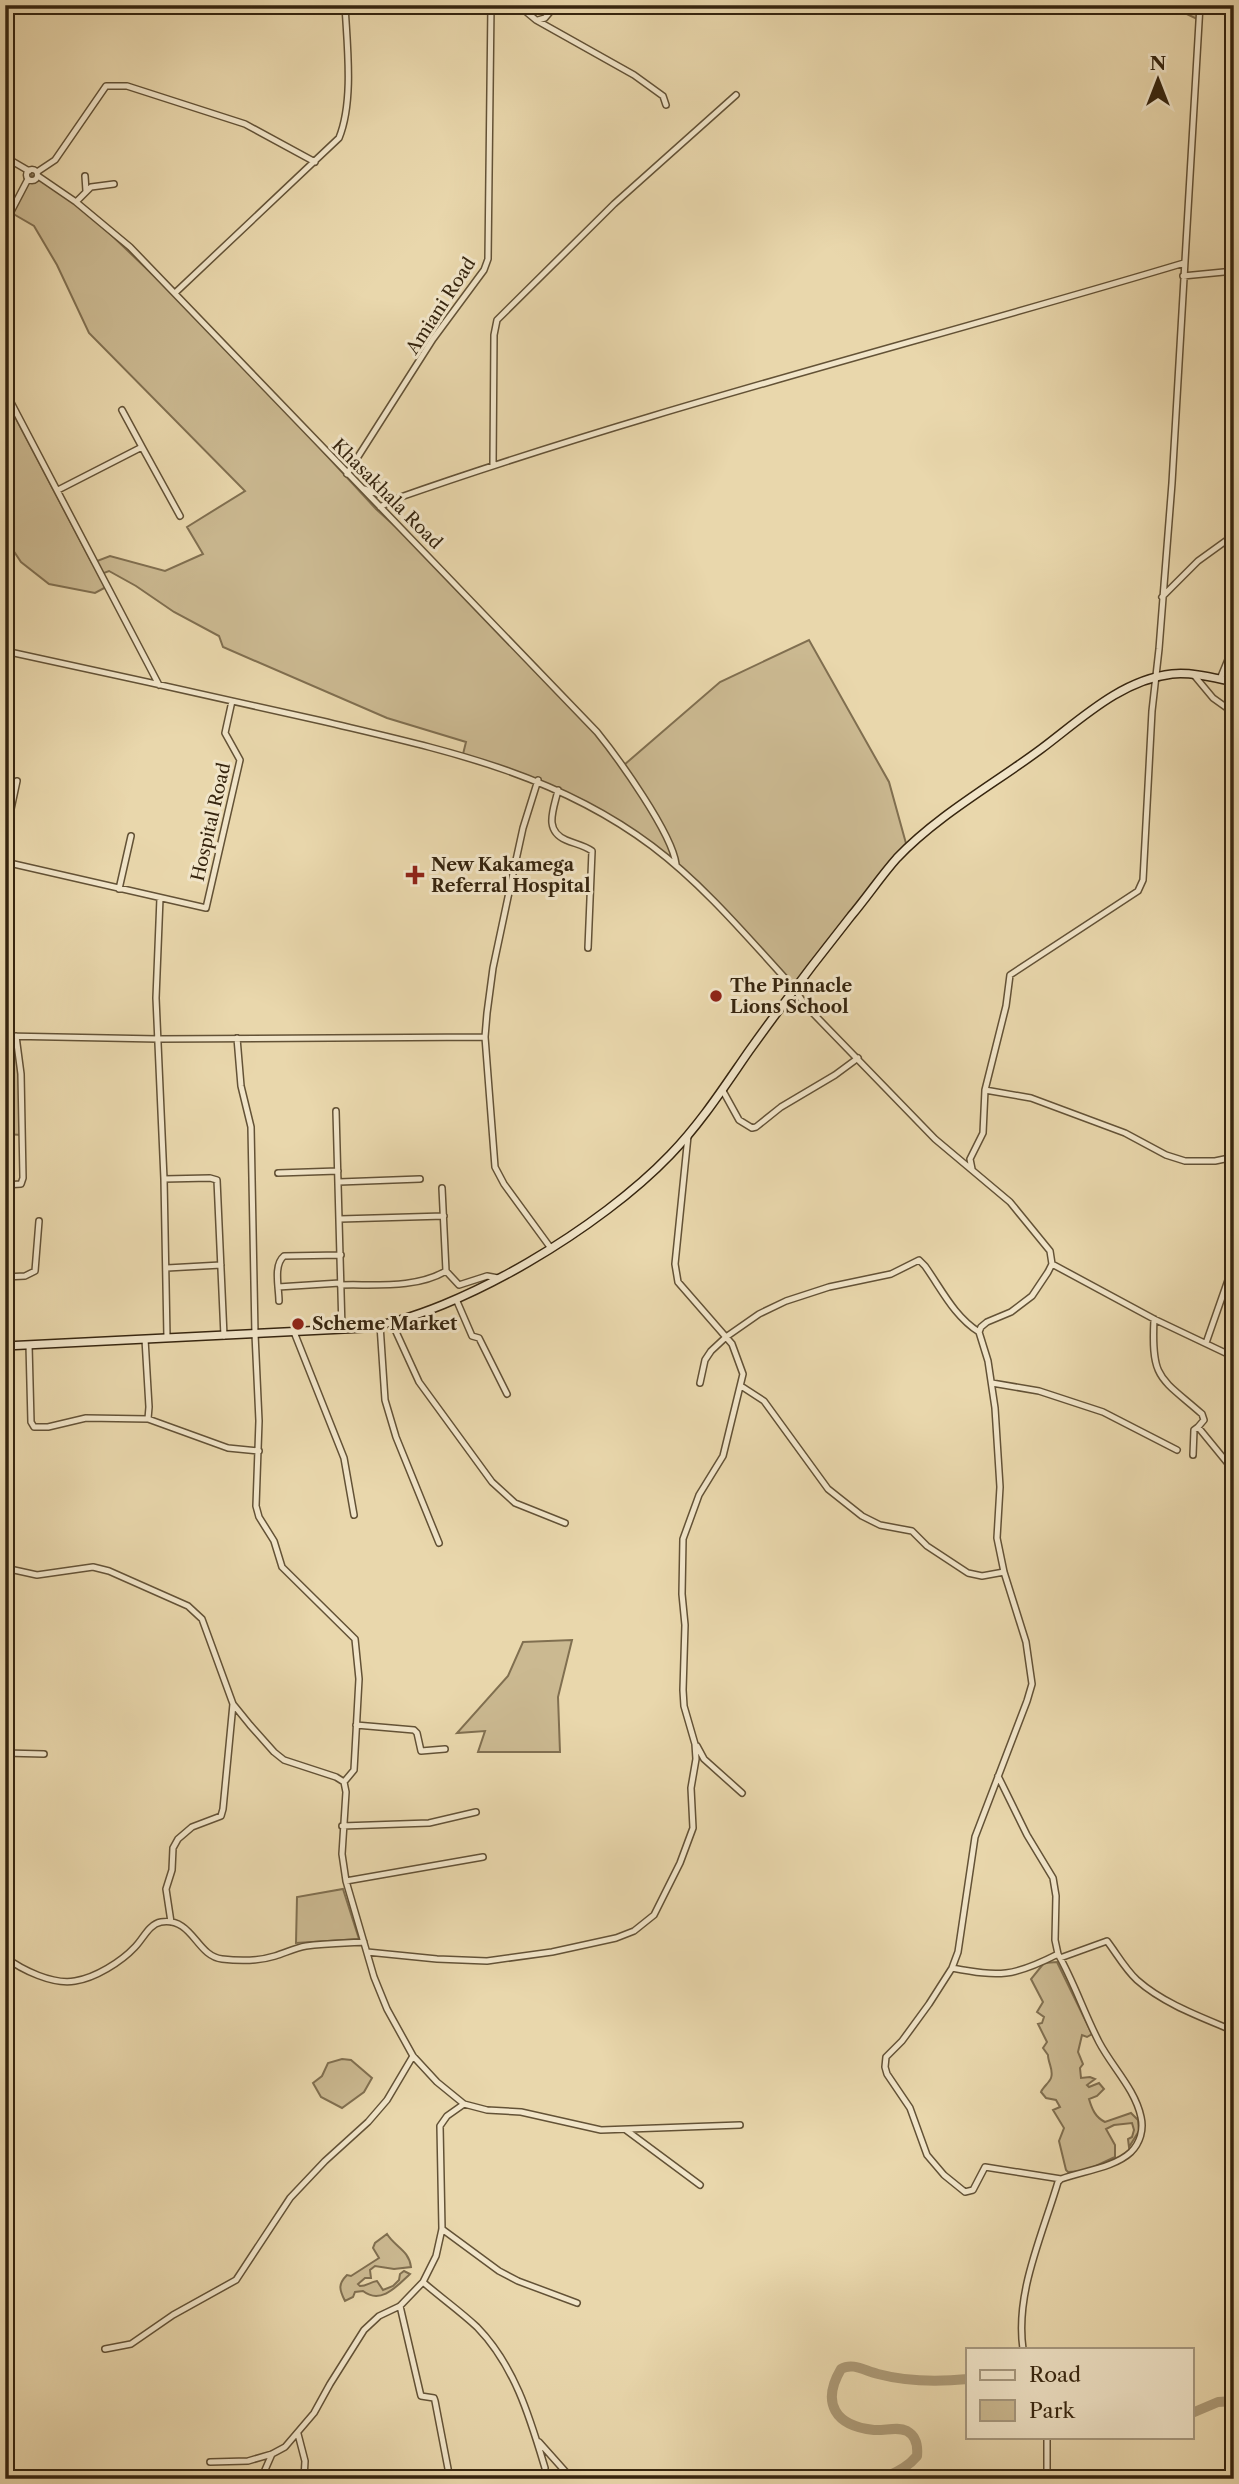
<svg xmlns="http://www.w3.org/2000/svg" width="1239" height="2484" viewBox="0 0 1239 2484" font-family="'Libre Caslon Text',serif">
<style>
.green{fill:#cbb991;stroke:#806f50;stroke-width:2}
.lines{fill:none;stroke-linecap:round;stroke-linejoin:round}
.river{stroke:#ac9a77;stroke-width:10}
.minor-casing{stroke:#635236;stroke-width:8}
.secondary-casing{stroke:#36250f;stroke-width:10}
.minor{stroke:#f1e5c9;stroke-width:5}
.secondary{stroke:#f1e5c9;stroke-width:7}
.poi-dot{fill:#8f2418;stroke:#f1e5c9;stroke-width:2.5}
.labels{text-anchor:middle;stroke-width:6;stroke-linejoin:round;paint-order:stroke}
.street-label{font-size:18px;fill:#36250f;stroke:#f1e5c9}
.poi-label{font-size:18px;font-weight:bold;fill:#36250f;stroke:#f1e5c9;text-anchor:start}
</style>
<rect width="100%" height="100%" fill="#e9d7ac"/>
<filter id="stains"><feTurbulence type="fractalNoise" baseFrequency=".00286" numOctaves="4"/><feColorMatrix values="0 0 0 0 .2 0 0 0 0 .09 0 0 0 0 .02 0 0 0 .5 -.17"/></filter>
<radialGradient id="worn" r=".72"><stop offset=".6" stop-color="#630" stop-opacity="0"/><stop offset="1" stop-color="#630" stop-opacity=".3"/></radialGradient>
<path class="green" d="M1168,5h30l-1,14z
M32,175l48,32 24,21 70,67 98,101 104,113 43,39 143,146 62,71 96,-83 89,-42 80,142 18,65 -113,141 -87,-95 -88,-71 -65,-35 -91,-33 3,-12 -79,-24 -164,-71 -4,-11 -45,-24 -38,-26 -27,-15 -8,3 7,12 -13,7 -46,-9 -28,-22 -12,-18 -4,-7v-113l8,-11 79,150 18,-7 55,15 38,-17 -16,-27 58,-36 -156,-158 -32,-68 -23,-39 -24,-14z
M5,1036h11l4,38 2,61 -17,-1z
M572,1640l-14,57 2,55h-82l7,-21 -28,2 51,-57 15,-34z
M343,1889l16,50 -63,4 1,-46z
M1057,1962l35,72 -5,3 -5,-2 -4,17 5,12 -3,4 1,10 9,-1 5,2 -8,6 2,2 10,-4 5,6 -7,7 -8,3c3,10 6,18 16,23l26,-9 7,7 1,11 -10,16 -1,-8 4,-2 2,-7 -2,-7 -18,2 -8,4 9,16v12l-30,14 -17,1 -2,-2 -7,-29 5,-13 -11,-18 7,-3 -4,-7 -10,-2 -5,-6c2,-5 8,-9 10,-14 3,-8 -3,-15 -3,-23l-5,-7 4,-6 -9,-18 4,-1 2,-6 -7,-5 6,-10 -12,-23 13,-16z
M342,2059l9,1 21,18 -8,14 -22,16 -21,-11 -8,-14 9,-7 6,-13z
M387,2234c8,13 22,16 24,33l-17,2 -19,-3 -5,4 1,8h-6l-7,6 2,2c7,0 10,-4 17,-5l6,9 10,-4 6,-6 1,-6 4,-3 6,3c-13,12 -29,31 -47,17l-8,1 -2,5 -8,4c-6,-12 -7,-17 2,-26l4,1 28,-18 -6,-10 2,-5z"/>
<g class="lines">
<path class="river" d="M1234,2372v1
M1192,2413l26,-11 16,-1
M882,2479c14,-7 25,-11 35,-23 1,-10 -1,-20 -10,-25 -10,-5 -22,0 -33,-1 -39,-4 -53,-27 -33,-61 12,-7 24,2 37,5 30,8 59,8 90,5"/>
<defs>
<path id="minor" d="M518,5l18,15 98,55 29,21 3,9
M538,20l7,-2 11,-13
M5,157l24,14
M26.5 175a5.5 5.5 0 1 1 11 0a5.5 5.5 0 1 1-11 0Z
M37,172l18,-12 51,-74h21l118,38 70,38
M38,176l38,26 54,45 467,485c21,26 75,101 79,132
M85,176l1,15
M76,202l15,-15 23,-3
M5,223l23,-44
M1183,276l51,-5
M175,293l164,-155c15,-37 8,-93 6,-133
M5,391l154,294
M122,410l20,37
M493,465l1,-130 3,-15 117,-116 122,-109
M347,474l86,-135 51,-69 4,-11 3,-254
M364,489l31,10
M58,490l84,-43 38,69
M380,507l15,-8c259,-91 526,-157 789,-236
M1162,597l36,-36 36,-26
M5,651c106,23 211,46 317,70 117,28 230,50 330,125 53,40 97,93 142,142l11,17 130,134 75,63 40,49 2,13 -4,8 -16,24 -21,16 -24,10 -6,5 -2,5 9,29 7,47 5,79 -3,51 7,34 22,70 6,42 -5,17 -52,136 -17,115 -6,16 -23,36 -27,37 -16,16 -1,10 2,7 23,34 17,47 17,20 21,17 8,-2 12,-23 76,12
M1193,674l20,24 21,15
M1220,679l14,-34
M538,780l-15,48 -12,55 -18,85 -6,45 -2,24 10,130 9,17 46,63
M558,790c-4,19 -15,40 8,50 9,4 18,5 26,11l-4,97
M5,837l12,-56
M5,862l201,46 34,-148 -15,-27 7,-32
M119,889l12,-53
M160,898l-4,100 8,181 3,158
M5,1036l153,3 327,-2
M237,1038l4,48 10,41 4,207 4,87 -3,85 3,11 15,24 8,26 73,72 4,40 -5,91 -10,12
M985,1090l46,8 94,35 41,22 19,6h30l19,-4
M723,1091l16,29 13,8 4,-1 25,-20 54,-32 23,-17
M336,1111l6,218
M972,1169l-2,-10 13,-26 2,-43 21,-84 4,-31 128,-84 5,-11 9,-169 7,-62 13,-166 28,-478
M278,1173l60,-2
M164,1179l46,-1 7,2 7,156
M339,1182l81,-3
M5,1185l16,-1 2,-6 -2,-104 -5,-38
M442,1188l4,83 13,14 28,-9 11,2
M340,1219l104,-3
M1052,1264l102,55 80,38
M167,1268l54,-3
M5,1277l20,-1 10,-5 4,-50
M340,1285c35,-1 75,4 106,-14
M278,1287l62,-4
M456,1299l16,37 7,2 28,56
M279,1301c0,-13 -6,-36 5,-45l57,-1
M1154,1319c-3,61 6,58 48,95l2,6 -6,7
M392,1323l27,59 73,100 23,21 50,20
M380,1325l5,75 11,37 43,106
M294,1332l50,126 10,57
M145,1339l4,68 -1,12 80,29 31,3
M1206,1343l28,-80
M29,1345l2,77 3,5h14l38,-9 62,1
M700,1383l5,-23 6,-9 15,-14 33,-23 27,-13 43,-14 62,-13 28,-14 6,6c17,24 29,50 54,66
M992,1383l47,8 64,21 74,38
M741,1386l23,15 64,88 34,27 18,9 32,6 15,15 41,27 14,3 22,-4
M1193,1455l1,-25 4,-3 36,44
M5,1568l32,7 56,-8 16,4 79,35 14,13 31,85 17,21 24,27 10,8 52,17 8,5 2,10 -4,62 4,27 28,96 13,32 26,47 24,26 27,22 23,6 34,2 80,18 139,-5
M356,1725l58,5 3,3 4,18 24,-2
M697,1746l7,13 38,34
M5,1753l39,1
M998,1776l29,59 26,43 3,18 -1,44 3,14c16,28 26,59 41,88 13,25 36,47 42,75 3,13 -1,26 -10,35 -17,16 -49,19 -70,27l-3,3c-16,54 -43,111 -35,167
M342,1826l87,-3 47,-11
M346,1881l137,-24
M171,1922l-5,-33 6,-19 1,-22 5,-9 14,-12 29,-11 2,-7 10,-105
M367,1952l70,7 50,2 65,-9 64,-14 18,-7 20,-16 26,-52 13,-35 -2,-40 5,-29 -1,-15 -11,-38 -1,-16 2,-65 -3,-31 1,-55 16,-44 24,-39 20,-82 -11,-30 -54,-62 -3,-18 13,-128
M5,1957c17,13 48,28 70,24 20,-3 46,-19 60,-34 8,-8 14,-23 26,-25 32,-5 35,34 61,37 17,2 37,2 53,-3 10,-3 20,-8 31,-10 19,-3 39,-3 58,-4
M1060,1958l47,-17c10,13 18,28 30,39 27,24 64,37 97,51
M952,1968c48,9 61,9 106,-14
M626,2130l74,55
M442,2229l57,42 19,10 59,22
M423,2282c17,15 37,29 54,45 38,39 53,91 68,141
M400,2306l20,86 1,4 13,2 1,3 15,78
M105,2349l26,-5 42,-29 63,-35 54,-82 35,-37 43,-39 19,-22 26,-44
M298,2434l7,27 -1,18
M539,2442l33,37
M210,2462l38,-1 24,-7 13,-7 29,-34 16,-29 34,-54 15,-14 21,-10 23,-24 13,-26 6,-27 -2,-103 7,-10 17,-12
M261,2479l11,-25
M1047,2479v-42"/>
<path id="secondary" d="M5,1346l359,-18c97,-15 238,-102 306,-173 31,-32 54,-68 79,-104 33,-46 67,-91 102,-135 16,-19 30,-40 46,-58 41,-43 97,-74 144,-109 40,-30 80,-69 131,-75 21,-2 42,4 62,8"/>
</defs>
<use href="#minor" class="minor-casing"/>
<use href="#secondary" class="secondary-casing"/>
<use href="#minor" class="minor"/>
<use href="#secondary" class="secondary"/>
</g>
<g class="poi-dot">
<path d="M411.5 864.5h7v7h7v7h-7v7h-7v-7h-7v-7h7z"/>
<circle cx="716" cy="996" r="7"/>
<circle cx="298" cy="1324" r="7"/>
</g>
<g class="labels">
<g class="street-label">
<text transform="translate(441 306) rotate(-57)" y="6">Amiani Road</text>
<text transform="translate(387 494) rotate(45)" y="6">Khasakhala Road</text>
<text transform="translate(211 822) rotate(-77)" y="6">Hospital Road</text>
</g>
<g class="poi-label">
<text x="431" y="871">New Kakamega<tspan x="431" dy="21">Referral Hospital</tspan></text>
<text x="730" y="992">The Pinnacle<tspan x="730" dy="21">Lions School</tspan></text>
<text x="312" y="1330">Scheme Market</text>
</g>
</g>
<rect width="1239" height="2484" fill="none" stroke="#e9d7ac" stroke-width="28"/>
<rect x="7" y="7" width="1225" height="2470" fill="none" stroke="#36250f" stroke-width="3.5"/>
<rect x="14" y="14" width="1211" height="2456" fill="none" stroke="#36250f" stroke-width="2"/>
<rect x="966" y="2348" width="228" height="91" fill="#f1e5c9" stroke="#a6987f" stroke-width="2"/>
<rect x="980" y="2370" width="35" height="10" fill="#f1e5c9" stroke="#a6987f" stroke-width="2"/>
<text x="1029" y="2382" font-size="21" fill="#36250f">Road</text>
<rect x="980" y="2400" width="35" height="21" fill="#cbb991" stroke="#a6987f" stroke-width="2"/>
<text x="1029" y="2418" font-size="21" fill="#36250f">Park</text>
<g transform="translate(1158 80)" stroke="#f1e5c9" stroke-width="5" paint-order="stroke">
<path d="M0-5L12 26L0 18L-12 26Z" fill="#36250f"/>
<text y="-10" font-size="19" font-weight="bold" text-anchor="middle" fill="#36250f">N</text>
</g>
<rect width="100%" height="100%" filter="url(#stains)"/>
<rect width="100%" height="100%" fill="url(#worn)"/>
</svg>
